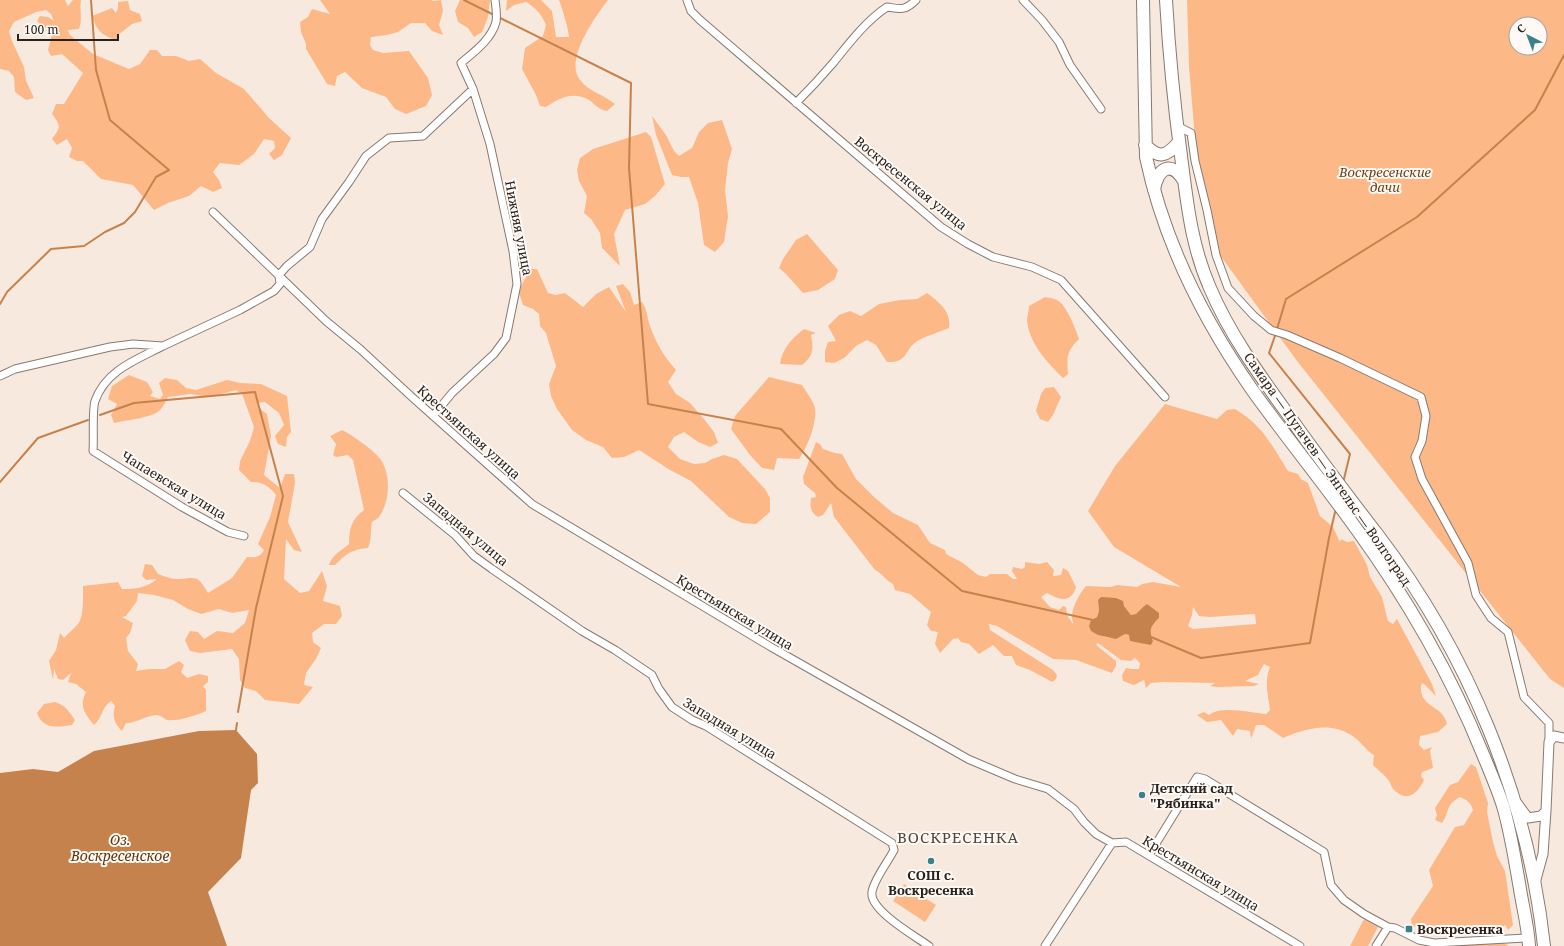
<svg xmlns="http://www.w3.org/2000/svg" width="1564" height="946" viewBox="0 0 1564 946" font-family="'Noto Serif',serif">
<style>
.green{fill:#fcb987;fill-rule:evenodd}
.water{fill:#c6824c}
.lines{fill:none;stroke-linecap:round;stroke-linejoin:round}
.stream{stroke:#c6824c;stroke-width:2}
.minor-casing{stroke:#877a70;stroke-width:9}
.tertiary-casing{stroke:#877a70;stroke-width:11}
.primary-casing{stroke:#877a70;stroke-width:14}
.minor{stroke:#fff;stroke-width:7}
.tertiary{stroke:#fff;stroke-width:9}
.primary{stroke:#fff;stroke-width:12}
.poi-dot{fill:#3a818b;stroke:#fef9f4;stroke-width:1.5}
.labels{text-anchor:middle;stroke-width:4;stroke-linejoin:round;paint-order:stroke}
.park-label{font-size:13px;font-style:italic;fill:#6e3f17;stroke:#fef9f4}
.street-label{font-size:13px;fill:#27221e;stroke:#fef9f4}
.poi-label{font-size:13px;font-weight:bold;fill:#27221e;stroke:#fef9f4;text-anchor:start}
.water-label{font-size:14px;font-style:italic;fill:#613409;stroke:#fef9f4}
.quarter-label{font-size:15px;letter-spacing:1px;fill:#53473f;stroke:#fef9f4}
</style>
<rect width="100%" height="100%" fill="#f8e9df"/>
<path class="green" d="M0,0h65l3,6 5,-6h8c-2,10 2,19 -2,29l-11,1 2,5 23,19 36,15 11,-5 10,-14h7l5,6h14l13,5 11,-2 16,14 28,16 25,29 22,20 -9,17 -8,5 -5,-6 6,-6 -1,-7 -10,-2 -10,15 -15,11 -19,-2 -7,9 6,8 3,8 -9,4 -12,-6 -12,10 -21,7 -14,7 -21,-25 -32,-6 -18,-18h-6l-8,-4 3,-9 -5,-9 -10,6 -5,-6c9,-12 9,-13 0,-25l4,-10h8l19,-31 -21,-19 -11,2 -3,-6 5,-19 -11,-5 -5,-5 3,-5 8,1 6,4 -3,-7 -5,-4 -10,2 -22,10 -5,9 3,10 12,26 2,14 8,17 -8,2 -11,-8 -1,-15 -5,-6 -9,-2z
M320,0h111l2,1 8,-1 2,11 -4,14 4,10 -11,-4 -7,-8h-14l-13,9 -11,3 -16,2 -1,8 3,5 10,3 26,-2 19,27 4,17 -6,11 -20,8 -11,-5 -9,-12 -24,-9 -17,-16 -8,4 -2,10 -8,-2 -21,-35v-5l-5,-12 -1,-10 8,-5 4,-8 18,5z
M460,0h30l-2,17 -6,15 -8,5 -6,-9 -10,-6 -3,-11z
M507,0h34l11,11 4,26h13c0,-6 -7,-30 -10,-37h49c-13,17 -44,60 -28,80 9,12 25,15 35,24l-8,7c-13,-3 -12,-9 -22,-13 -15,-6 -27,1 -39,9l-6,-1 -4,-11 -14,-26 3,-21 18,-12 3,-11c-4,-10 -10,-17 -20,-23l-12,3 -8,6z
M1187,0h377v688l-14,-9 -253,-318 -80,-110 -18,-64 -10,-120zM1516,24h24v24h-24z
M128,1l2,9 10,4 2,7 -10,3 -14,11 1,6c-16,-5 -22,-9 -27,-25l20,-8 4,5 2,-5v-6z
M652,116l14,19 8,16 5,5 13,-8 7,-16 9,-9 14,-3 10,29 -4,14 -3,27 3,26 -4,26 -9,10 -11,-7 -6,-42 -9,-26h-8l-9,-2 -16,-40z
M646,132l5,5 14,47 -10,12 -10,8 -20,6 -11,24 6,32 -18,-18 -2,-15 -9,-14 -7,-6 3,-17 -8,-15 -2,-11 3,-12 13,-9z
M807,234l31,36 -3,9 -17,11 -15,3 -18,-20 -6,-5 4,-9 13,-19z
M531,269h6l11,24 8,2 9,-2 18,14 13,-13 13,-7 17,25 -10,-26 7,-2 7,8 4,13 8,-3c5,7 5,15 8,24 7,19 13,29 26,44l-8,12 8,12 14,9 14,16 10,13 4,11 -8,4 -12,-5 -14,-10 -10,5 -6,10 12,12 14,5 11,-1 7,-4 12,-4 13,4 28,30 5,9v14l-14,12 -14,-1 -13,-6 -38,-36 -21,-11 -31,-20 -15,7 -12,1 -9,-11 -17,-7 -14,-10 -15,-21 -6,-13 -2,-12 7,-18 -10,-33 -6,-7 -1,-12 -6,-5 -10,-4 -4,-12 4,-11z
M927,293c12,9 25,19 22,35 -10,4 -20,7 -30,12 -16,9 -9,23 -32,22l-11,-17 -9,-5 -11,6 -12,12 -10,5 -9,-1v-11l3,-9 8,-1 -8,-15 11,-11 11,-4 11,5 18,-12 21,-4 17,-1z
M1045,297c6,1 13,2 17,7 8,10 13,24 17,35 -13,13 -12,17 -11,35l-5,4c-16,-16 -33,-33 -36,-57 0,-5 2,-11 2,-15z
M804,329l12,4 -5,2c3,15 2,21 -9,30l-22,-1c2,-15 12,-26 24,-35z
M129,375l18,7 6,10 -3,4 10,3 3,-4 -4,-12 6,-5 12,2 9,8 10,2 31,-10 13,3 21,1 26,12 4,36 -4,5 -1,10 -8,-3 -3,-8 9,-11 -5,-12 -14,-11 -8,1 2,5 8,6 4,22 -7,39 16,13 5,-14h9l1,9 -7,39 14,30 -8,-2 -8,-11 -2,40 16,14 9,-2 13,-20 5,15 -4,15 17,5 2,10 -6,8h-12l-12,9 1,9 8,6 -5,11 -10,14 -2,12 9,2 -14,17 -34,-4 -9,-9 -11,-3 -5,-8 -1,-21 -7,-10 -32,4 -10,-2 -5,-11 5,-9 8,1 6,7 13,-8 16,2 12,-10 4,-13 -17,3 -13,-4 -18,5 -13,-5 -15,-9 -19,-5 -16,-2 -1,8 -11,15 -4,1 11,6 -3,10 -4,5 2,13 10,13 -2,7 13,-2h16l14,-8 5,4 -3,7 6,6 12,-4 9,2v6l-5,4 3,4v21c-9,4 -29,11 -39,9 -4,-2 -7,-5 -11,-5 -11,1 -20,8 -30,8l-4,8c-8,-8 -10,-14 -7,-25l-4,-5c-10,7 -8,16 -17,24 -10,-12 -15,-19 -8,-33l-10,-8 -8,-2 3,-9 -8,7 -5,-1 -4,-10 -1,11 -4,-19 7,-11 4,-17 4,5c4,-5 10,-9 14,-14 6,-7 5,-29 5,-38l35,-4 4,7c12,0 25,-1 35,-10l-11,1 -4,-4 3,-12 7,1 6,9c6,2 13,5 19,5 20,-1 20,-5 31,14l24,-15 15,-21c8,1 13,0 17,-7l-6,-6 12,-27 6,-22c-6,-8 -14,-14 -25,-13l-12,-12 1,-9 10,-20 4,-14 -12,-33 -6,-4 -27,7 -19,-3 -22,3c-2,4 -5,10 -8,13 -8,8 -34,10 -46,13l-3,-8 6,-11 -9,-5 4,-13z
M769,377l33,8c3,5 13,18 13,24 2,14 -8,39 -16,50l-22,-1 -3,12 -12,-2 -12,-13 -19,-26 4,-13z
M1054,387l7,10 -8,18 -5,7 -8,-3 -4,-8 5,-17 4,-6z
M1165,404l52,15 10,-9 8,-1c28,17 36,35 53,62l10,3 3,5 7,4 12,33 13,11 7,15 1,-3 6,3 7,-1 13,24 3,12 12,20 6,24 5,3 4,-5 35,65 4,12 -13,-13 -2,2c0,3 0,8 1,10 6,14 21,12 25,29l-9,8 -18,4 -1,9 5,5 8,-3 -2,4 3,17 -11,4 -1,4 3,4c-6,12 -15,23 -29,11 -3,-2 -4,-7 -6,-10 -4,-6 -11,-11 -16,-16l1,-10c-9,-5 -14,-15 -23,-20 -22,-14 -47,-6 -68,3l-19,-13h-8l-5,14 -1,-8 -13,-2 -4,7 -12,-16 -14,2 -10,-7 7,-3 5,3c13,-10 42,-2 57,-1l4,-4c-2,-15 -6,-29 0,-43l-6,-3 -6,11 -13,6 14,3 -5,2 -37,1 -7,-1 5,-3 -52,-1 -12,1 -5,5 -2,-8 -10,5 -11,-4 -1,-6 4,-7 6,1h7l1,-6 -5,-5 -4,3 -10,-1 -23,-17 -2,2 20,16v5l-4,7 -36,-13 -23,-1 -56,-33 -8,-2 1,6 63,40 4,5 -1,4 -4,3 -22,-12 -14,-5 -4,-9h-8l-11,-11 -14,9 -10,-10 -8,-2 -3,-4 -5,1 -13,14 -5,-9 3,-12 -7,-1 -4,-6 4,-13 -21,-18 -15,-4 -2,-6c-8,-4 -11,-11 -18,-14l-41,-53 -3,-14 -8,12 -5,2c-8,-5 -8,-10 -7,-19l5,-1 -1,-4 -11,-9 -1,-7 13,-35 4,2 3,5 12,4 7,1 14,25 18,18 19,16 25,12 12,18 15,7 1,4 17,9 15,12 8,2 4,-3h17l6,5h4l-5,-8 1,-4 9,2 3,-2v-5l14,2 8,-2 7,8 -1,6 8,-1 2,-7 5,3 8,16c-5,17 -17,13 -29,6l-6,4 9,10 9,3 4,-4 3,1 1,8 6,9c0,-3 -2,-6 -1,-9 1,-10 8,-22 14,-29l25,1 6,-2 20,2 5,-3 11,-2 28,5 -67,-40 -26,-36 27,-45zM1098,600l26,6 7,9h5l6,-7 17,10c-9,9 -10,12 -6,23l-28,-7c-12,7 -22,3 -34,-3v-11l6,-3 2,-6zM1193,607l6,9 11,1 45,-3 1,10 -63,5 -5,-3 4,-11z
M342,430c9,4 33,21 39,30 10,15 9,42 -2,57 -1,2 -5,3 -7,5 -2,10 0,17 -4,26 -16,1 -22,6 -33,17h-6c3,-10 13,-15 20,-21 0,-16 3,-25 15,-34l-11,-50 -5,-5 -12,2 -3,-2 3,-11 -6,-8z
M55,702c11,4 13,8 20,18l-3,5c-14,2 -29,5 -35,-12l7,-9z
M1471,764l5,3 12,36 -1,9 6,30 4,14 8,15 8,54 -5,5 -3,-5 -9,7 -7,-1 -9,-4 -6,3h-31l-10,2 -7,-3 -14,-3 -1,-7 22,-33 -4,-16 26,-43 9,-2 9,-15c-2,-7 -6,-10 -13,-13 -15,8 -10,15 -18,26l-7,-3 2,-5 -2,-7 15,-23 8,-3z
M904,884l32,21 -11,17 -32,-21z
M1364,919l14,8 -10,19h-18z
M1494,942l10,1 5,3h-59z"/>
<path class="water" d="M1101,597l15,1 7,3 1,5 7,9 5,-1 6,-6 5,-4 12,9v5c-9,9 -10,12 -6,23l-2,4 -21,-4 -1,-6 -4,-1 -9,5 -18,-4 -7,-4 -2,-5 2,-6 6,-3 2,-6 -1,-11z
M236,730l21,24 1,29 -7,7 -10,68 -33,34 19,54h-227v-173l33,-4 25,3 36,-21 105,-20z"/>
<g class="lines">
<path class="stream" d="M464,0l30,15
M498,17l133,66 -2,85 19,236 133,25 56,59 125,103 131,29
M0,304l7,-12 44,-43 33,-3 21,-14 19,-9 11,-11 21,-35 13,-7 -59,-50 -14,-50 -5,-70
M1277,329l9,-30 131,-82 118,-107 29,-55
M1276,333l-7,20 81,101 -7,29
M100,415l34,-12 121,-11 28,104 -27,112 -18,104
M0,482l38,-44 50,-18
M1151,637l50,21 109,-15 19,-105 7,-30
M236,730l1,-7"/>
<defs>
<path id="minor" d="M687,0l4,11 9,9 241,207 27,17 25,13 39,10 29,13 104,117
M1023,0l19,20 17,22 11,23 31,44
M796,103c13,-13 26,-27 38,-41 16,-20 32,-41 53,-55 14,2 18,4 29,-7
M1177,126l14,7 4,28 12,49 9,45 12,33 26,28 17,14 16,5 53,23 81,39 5,19 -4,25 -7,16 7,22 46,84 8,32 15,23 17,14 16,65 25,26v19
M213,212l113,109 34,28 53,49 119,106 239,143 197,112 47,20 33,10 26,20 10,13 12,12 16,9 14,-1 174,104
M163,346c-27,14 -57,24 -68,55 -3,9 -1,39 -2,50l89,56 46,25 16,4
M0,376l15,-7 95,-22 23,-3 30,2 77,-36 34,-19 6,-7 -1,-9 8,-9 23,-19 12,-28 27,-37 17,-26 23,-18 34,-2 50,-47
M433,416l19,-23 42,-39 12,-16 11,-54 -4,-33 -23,-107 -17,-55 -12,-26c13,-11 30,-23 35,-41 1,-6 0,-15 -1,-22
M403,493l52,42 19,21 18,13 90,62 33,19 37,25 7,14 13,18 20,13 14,6 186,117 2,7c-6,12 -20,29 -22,42 -3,18 43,44 57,54
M1149,855l48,-78 8,2 119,73 7,33 13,15 20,14 24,13 7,1 24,12 15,3 94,-5
M1045,946l67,-103
M1376,946l12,-19"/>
<path id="tertiary" d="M1517,803l11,15 13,-2 5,-5
M1535,883l8,-29 3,-43 3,-69 5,-6 10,2"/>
<path id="primary" d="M1143,0l3,157c18,85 58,164 107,234 33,46 69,90 102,136 51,70 94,144 127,225 7,17 15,35 21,54 8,27 12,55 17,83 3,19 8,38 9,57
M1166,0c3,52 8,104 15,156 6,46 10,89 29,132 19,45 48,85 77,125 29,41 59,81 90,121 91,119 151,263 167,412
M1145,145c14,14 21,12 34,-3
M1154,190c3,-21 17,-31 30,-9"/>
</defs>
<use href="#minor" class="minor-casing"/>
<use href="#tertiary" class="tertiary-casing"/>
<use href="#primary" class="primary-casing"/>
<use href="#minor" class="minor"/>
<use href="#tertiary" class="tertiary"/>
<use href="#primary" class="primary"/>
</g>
<g class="poi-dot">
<circle cx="1142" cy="795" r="4"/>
<circle cx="931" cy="861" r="4"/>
<rect x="1405" y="925" width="8" height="8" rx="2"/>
</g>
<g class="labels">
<g class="park-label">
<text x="1385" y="177">Воскресенские<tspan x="1385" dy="15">дачи</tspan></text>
</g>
<g class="street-label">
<text transform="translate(911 183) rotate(39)" y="5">Воскресенская улица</text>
<text transform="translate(519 228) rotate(79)" y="5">Нижняя улица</text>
<text transform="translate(469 432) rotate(42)" y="5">Крестьянская улица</text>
<text transform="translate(1328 469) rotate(55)" y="5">Самара — Пугачев — Энгельс — Волгоград</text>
<text transform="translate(174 485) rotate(31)" y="5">Чапаевская улица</text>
<text transform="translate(466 529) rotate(40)" y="5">Западная улица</text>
<text transform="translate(735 612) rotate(31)" y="5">Крестьянская улица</text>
<text transform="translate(730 728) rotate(31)" y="5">Западная улица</text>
<text transform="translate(1201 873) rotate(31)" y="5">Крестьянская улица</text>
</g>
<g class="poi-label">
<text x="1150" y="793">Детский сад<tspan x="1150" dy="15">"Рябинка"</tspan></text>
<text x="931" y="880" text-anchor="middle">СОШ с.<tspan x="931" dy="15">Воскресенка</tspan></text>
<text x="1417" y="934">Воскресенка</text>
</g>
<g class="water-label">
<text x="120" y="845">Оз.<tspan x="120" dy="16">Воскресенское</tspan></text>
</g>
<g class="quarter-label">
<text x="958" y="843">ВОСКРЕСЕНКА</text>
</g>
</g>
<g transform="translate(1528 36) rotate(318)"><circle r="19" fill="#fef9f4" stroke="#a8a39e"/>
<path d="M0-3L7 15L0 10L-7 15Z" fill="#3a818b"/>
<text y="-6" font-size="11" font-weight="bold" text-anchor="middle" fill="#27221e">С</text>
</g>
<path d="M18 34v6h100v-6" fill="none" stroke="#27221e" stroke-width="2"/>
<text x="24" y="34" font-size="12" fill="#27221e" stroke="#fef9f4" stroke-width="3" paint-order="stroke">100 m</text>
</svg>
